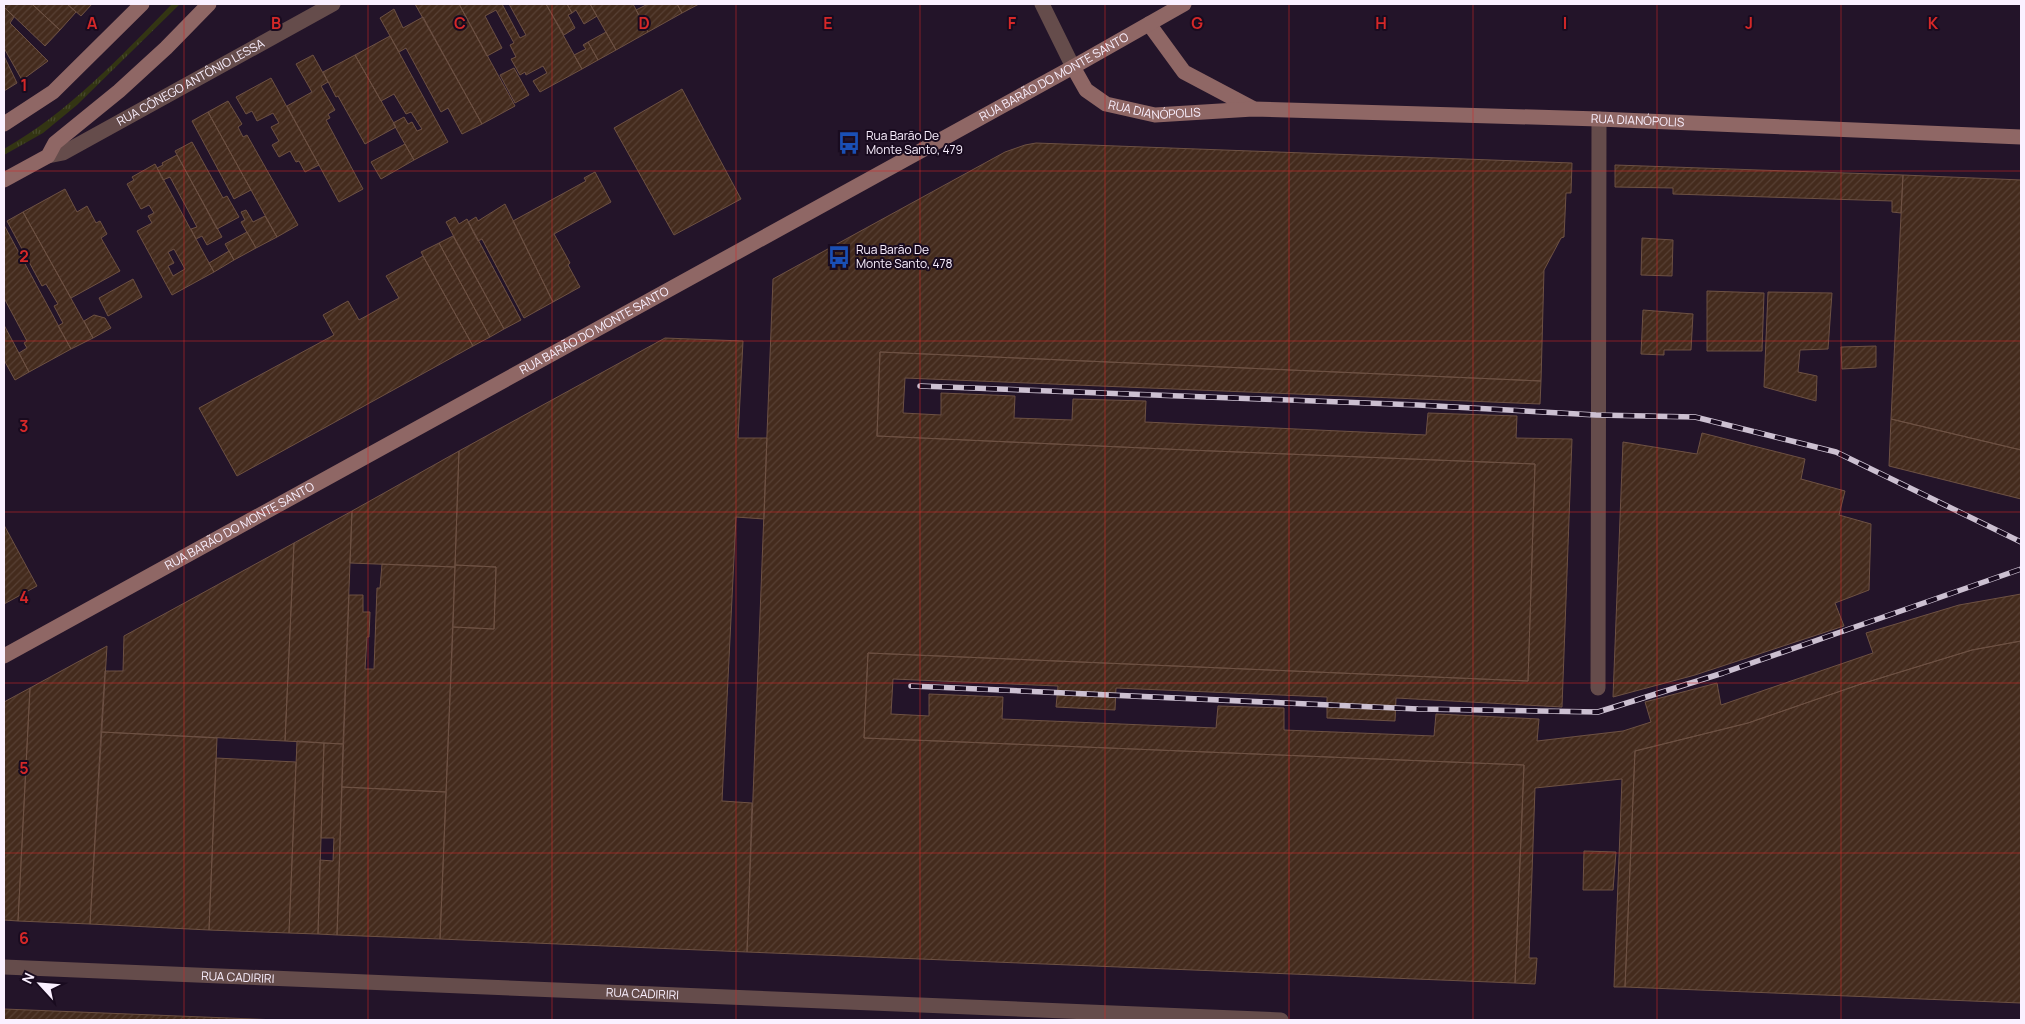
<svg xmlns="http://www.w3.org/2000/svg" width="2025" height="1024" viewBox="0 0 2025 1024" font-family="Manrope,sans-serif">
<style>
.grass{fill:url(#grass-tufts)}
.building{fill:url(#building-hatch);stroke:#6d5143;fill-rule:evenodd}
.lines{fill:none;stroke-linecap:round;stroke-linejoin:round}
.lane{stroke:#654c4b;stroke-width:15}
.street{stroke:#654c4b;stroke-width:15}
.secondary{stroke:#8f6765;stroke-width:15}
.rail-casing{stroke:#ccc0d1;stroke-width:5.5}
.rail{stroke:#190b1f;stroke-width:4;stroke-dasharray:11;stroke-linecap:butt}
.grid{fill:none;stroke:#d62828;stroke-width:1;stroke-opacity:0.55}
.labels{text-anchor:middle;stroke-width:4;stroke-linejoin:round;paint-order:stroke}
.street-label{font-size:12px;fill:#faf0ff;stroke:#190b1f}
.poi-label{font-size:12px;fill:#faf0ff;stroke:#190b1f;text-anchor:start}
.grid-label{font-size:16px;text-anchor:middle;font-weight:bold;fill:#d62828;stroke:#190b1f;stroke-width:4;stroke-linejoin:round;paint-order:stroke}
</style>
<defs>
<pattern id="grass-tufts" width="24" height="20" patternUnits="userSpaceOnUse" patternTransform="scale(1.25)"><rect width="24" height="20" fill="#333513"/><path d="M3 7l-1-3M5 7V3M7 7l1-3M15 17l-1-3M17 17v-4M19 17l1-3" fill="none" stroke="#47492b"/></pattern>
<pattern id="building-hatch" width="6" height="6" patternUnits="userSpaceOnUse" patternTransform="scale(1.25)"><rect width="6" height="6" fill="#442b1d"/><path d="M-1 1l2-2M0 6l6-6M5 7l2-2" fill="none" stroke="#574034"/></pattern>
</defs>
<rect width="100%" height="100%" fill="#231429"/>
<path class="grass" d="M172,4h8l-103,101 -34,28 -39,22v-6c65,-37 116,-92 168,-145z"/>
<path class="building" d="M4,4h28l28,26 -15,16 -41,-39z
M32,4h35l9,8 -16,18z
M67,4h25l-11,12z
M415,4h44l56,102 -33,18z
M459,4h43l18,34 6,-3 -17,-31h37l36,65 -42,23 -7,-11 14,-8 -4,-7 -17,9 -1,-3 -5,3 -9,-16 5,-2 -6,-12 4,-2 -18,-33 -11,6 17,32 -15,8z
M546,4h21l5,9 -4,2 7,13 -11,7z
M567,4h23l7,12 -13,8 -8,-14 -4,3z
M590,4h43l15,28 -32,18z
M648,4h29l5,9 -34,19 -12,-22z
M677,4h22l-17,9z
M4,7l10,10 -4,6 38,38 -26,19 -18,-32z
M394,9l9,19 20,-11 59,107 -20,10 -14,-26 -7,4 -35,-64 -7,4 -19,-34z
M606,32l10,18 -18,10 -10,-18z
M390,36l58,106 -34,18 -21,-37 11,-6 4,7 4,-2 5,9 5,-2 -11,-17 -5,2 -12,-20 -13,7 -26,-46z
M588,42l10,18 -16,9 -8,-14 12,-6 -3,-4z
M313,55l15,27 -7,4 14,24 -7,4 2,4 -4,2 37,69 -24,13 -52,-96 25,-14 -16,-28z
M355,55l41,72 -31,17 -27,-48 -2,1 -13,-25z
M4,56l13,27 -13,8z
M514,68l15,27 -14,8 -15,-28z
M271,78l48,87 -14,7 -6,-11 -3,1 -6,-11 -11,6 -7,-12 7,-4 -8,-14 8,-4 -6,-10 -16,8 -5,-10 -6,3 -10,-17z
M682,89l59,110 -67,36 -60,-107z
M228,101l14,23 -4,3 5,10 4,-2 51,90 -21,12 -69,-125z
M208,112l43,78 -17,9 -42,-78z
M192,142l31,56 4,-2 12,21 -22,12 -42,-78z
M1036,143l536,20 -1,30h-5l-2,44 -3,1 -17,32 -3,111 -661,-29 -3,84 311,14 347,14 -7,217 -660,-28 -4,85 660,27 -9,218 -768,-31 26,-673 232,-127 20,-7z
M405,144l9,16 -33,19 -10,-17z
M177,155l45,82 -15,8 -5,-9 -6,3 -5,-10 6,-2 -27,-50 -7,3 -6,-12 6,-3 -1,-2z
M155,164l59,108 -42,23 -35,-64 15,-8 -4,-7 6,-3 -5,-8 -8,4 -14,-25 7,-4 -2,-3zM174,249l11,20 -12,7 -5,-10 6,-3 -6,-11z
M1615,165l288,10 -2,38 -9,-1v-11l-219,-7v-6l-58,-1z
M595,172l16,30 -57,32 16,29 -2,2 12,22 -27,15 -40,-81 73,-40 -2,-3z
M1903,175l118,5v270l-130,-31z
M65,189l12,23 10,-6 9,17 4,-2 7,13 -6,4 19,33 -49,27 -48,-86z
M505,204l48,98 -29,16 -42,-79 -4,2 -10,-19 8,-5 2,4z
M246,210l7,12 12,-6 12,21 -21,11 -15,-26 4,-2 -4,-8z
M23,212l70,126 -22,11 -13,-23 5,-3 -9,-17 4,-2 -12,-20 -4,2 -35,-65z
M455,217l4,7 8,-5 54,101 -17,9 -58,-107z
M4,225l67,124 -42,23 -10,-19 8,-5 -3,-5 3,-2 -23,-43z
M247,232l9,16 -22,12 -9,-16z
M453,236l51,93 -14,8 -51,-94z
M1642,238l31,2 -1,36 -31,-1z
M439,243l51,94 -17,9 -52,-94z
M229,251l5,9 -20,12 -5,-9z
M423,256l50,90 -236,130 -38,-68 135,-73 -11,-20 25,-14 11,19 40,-22 -13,-22z
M133,279l9,18 -34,19 -9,-18z
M1707,291l57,2 -2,58h-55z
M1768,292l64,1 -4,56 -28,1 -2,22 19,4 -1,25 -52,-14z
M1643,310l50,4 -2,36h-27v5l-23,-1z
M94,315l11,3 6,10 -18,10 -9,-17z
M4,325l25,47 -14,8 -11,-20z
M665,338l78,3 -5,97h29l-3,81 -28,-2 -14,284 30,2 -5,149 -307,-13 13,-312 41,2 2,-62 -41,-2 4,-114z
M1876,346v21l-34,2 -1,-22z
M880,352l661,29 -1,23 -635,-26 -2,35 38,2v-22l74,3 -1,22 58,2 1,-21 73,2 -1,21 281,13 2,-22 89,3 -1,22 56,1 -10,268 -166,-9 -1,23 -68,-3v-21l-211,-9 -1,22 -59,-3 2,-21 -165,-7 -2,35 38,2v-22l74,3 -1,22 214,9 2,-22 66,2v22l150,6 2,-22 103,5 -2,22 86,-10 28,-9 -6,-20 72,-19 4,22 152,-52 -7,-20 93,-28 62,-11v47l-49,9 -111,34 -113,39 -113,28 -10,236h-11l8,-208 -87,9 -6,170h8l-2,26 -20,-1 9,-218 -660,-27 4,-85 660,28 7,-217 -347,-14 -311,-14z
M1891,419l130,31v49l-132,-33z
M1702,433l103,26 -4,20 44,12 -6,24 32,9 -2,66 -34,13 9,23 -149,49 -82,22 10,-255 74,12z
M459,451l-4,116 -105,-4 2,-52z
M352,511l-9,233 -58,-3 9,-198z
M4,525l33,61 -33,18z
M294,543l-9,198 -184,-9 4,-61h18l1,-35z
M382,564l73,3 -9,225 -104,-5 7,-192h14v17h7l-1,25h-2l-2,32h9l3,-81h3z
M455,565l41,2 -2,62 -41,-2z
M2021,641v362l-396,-16 10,-236 113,-28 113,-39 111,-34z
M107,646l-17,278 -72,-3 12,-233z
M30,688l-12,233 -14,-1v-218z
M101,732l116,6 -8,192 -119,-6z
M297,741l27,2 -6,191 -29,-1z
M324,743l19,1 -6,191 -19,-1 2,-74 13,1 1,-23h-13z
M216,758l80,4 -7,171 -80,-3z
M342,787l104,5 -6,147 -103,-4z
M1584,851l32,1 -3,38h-30z
M4,1009l274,11h-274z"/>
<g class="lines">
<path class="lane" d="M1598,688l1,-569"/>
<g class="street">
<path d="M1042,4l31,63"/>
<path id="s1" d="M48,156l15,-3 270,-149"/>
<path id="s2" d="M4,967c425,20 851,34 1277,53"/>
</g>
<g class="secondary">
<path d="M1149,24l35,48 68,36"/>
<path id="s3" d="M1073,67l13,23 20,14 49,11 98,-6 346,10 422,18"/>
<path d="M4,124l49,-32 89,-88"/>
<path d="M4,180l44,-24 7,-13 64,-52 47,-43 43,-44"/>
<path id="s4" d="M4,656l1069,-589 111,-63"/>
</g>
<defs>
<path id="rail" d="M920,386l498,19 178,10 99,2 141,35 185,90
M911,686l507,23 180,3 125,-39 298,-104"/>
</defs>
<use href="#rail" class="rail-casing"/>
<use href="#rail" class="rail"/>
</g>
<path class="grid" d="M184,4v1016M368,4v1016M552,4v1016M736,4v1016M920,4v1016M1105,4v1016M1289,4v1016M1473,4v1016M1657,4v1016M1841,4v1016M4,171h2017M4,341h2017M4,512h2017M4,683h2017M4,853h2017"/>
<defs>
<symbol id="bus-bare" viewBox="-9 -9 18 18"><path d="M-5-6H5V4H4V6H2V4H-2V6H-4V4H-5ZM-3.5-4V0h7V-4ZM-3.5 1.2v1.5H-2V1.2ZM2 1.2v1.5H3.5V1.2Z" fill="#1a4fb4" stroke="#190b1f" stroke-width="2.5" paint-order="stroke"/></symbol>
</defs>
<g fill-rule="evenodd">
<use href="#bus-bare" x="833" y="127" width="32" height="32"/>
<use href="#bus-bare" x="823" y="241" width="32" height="32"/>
</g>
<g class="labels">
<g class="street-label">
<text dy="4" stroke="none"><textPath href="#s4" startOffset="1199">RUA BARÃO DO MONTE SANTO</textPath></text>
<text dy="4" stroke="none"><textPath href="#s1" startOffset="161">RUA CÔNEGO ANTÔNIO LESSA</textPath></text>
<text dy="4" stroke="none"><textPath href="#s3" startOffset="100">RUA DIANÓPOLIS</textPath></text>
<text dy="4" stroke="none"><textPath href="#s3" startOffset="584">RUA DIANÓPOLIS</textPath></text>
<text dy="4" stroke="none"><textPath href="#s4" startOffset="674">RUA BARÃO DO MONTE SANTO</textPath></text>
<text dy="4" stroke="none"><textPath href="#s4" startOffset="269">RUA BARÃO DO MONTE SANTO</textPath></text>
<text dy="4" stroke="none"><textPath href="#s2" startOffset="234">RUA CADIRIRI</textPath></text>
<text dy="4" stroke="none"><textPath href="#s2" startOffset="639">RUA CADIRIRI</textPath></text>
</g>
<g class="poi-label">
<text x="866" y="140">Rua Barão De<tspan x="866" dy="14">Monte Santo, 479</tspan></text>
<text x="856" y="254">Rua Barão De<tspan x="856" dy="14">Monte Santo, 478</tspan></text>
</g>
</g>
<g class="grid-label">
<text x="92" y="29">A</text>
<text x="276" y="29">B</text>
<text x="460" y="29">C</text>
<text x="644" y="29">D</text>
<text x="828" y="29">E</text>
<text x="1012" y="29">F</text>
<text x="1197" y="29">G</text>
<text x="1381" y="29">H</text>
<text x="1565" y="29">I</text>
<text x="1749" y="29">J</text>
<text x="1933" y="29">K</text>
<text x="24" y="91">1</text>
<text x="24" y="262">2</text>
<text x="24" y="432">3</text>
<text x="24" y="603">4</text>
<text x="24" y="774">5</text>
<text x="24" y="944">6</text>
</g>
<rect width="2025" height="1024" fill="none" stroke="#faf0ff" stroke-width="10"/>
<g transform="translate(40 984) rotate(296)" stroke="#190b1f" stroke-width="4" paint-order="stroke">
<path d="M0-4L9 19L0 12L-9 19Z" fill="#faf0ff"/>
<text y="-8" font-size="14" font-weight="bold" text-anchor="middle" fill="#faf0ff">N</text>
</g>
</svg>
